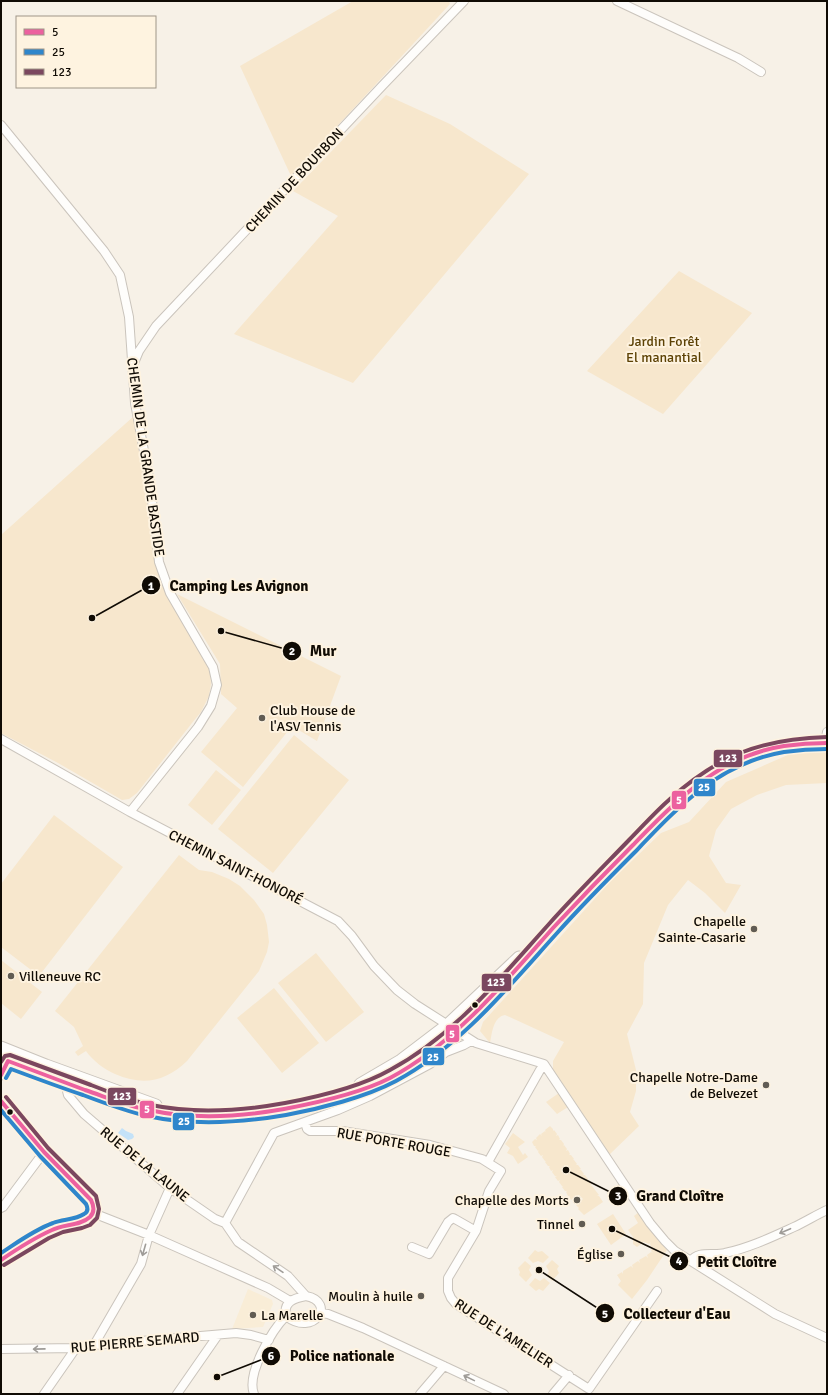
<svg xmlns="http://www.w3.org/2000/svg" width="828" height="1395" viewBox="0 0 828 1395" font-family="Signika,sans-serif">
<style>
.built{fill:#f9edd7}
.green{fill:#f7e7cd}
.water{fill:#c4e2f8}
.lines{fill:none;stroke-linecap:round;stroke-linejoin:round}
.minor-casing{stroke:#cac4bc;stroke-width:10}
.tertiary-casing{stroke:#cac4bc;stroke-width:11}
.secondary-casing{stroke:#cac4bc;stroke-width:13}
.minor{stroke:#fefdfb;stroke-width:8}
.tertiary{stroke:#fefdfb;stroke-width:9}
.secondary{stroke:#fefdfb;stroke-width:11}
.bus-1-casing{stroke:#fef3e0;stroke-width:7}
.bus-2-casing{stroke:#fef3e0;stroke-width:7}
.bus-3-casing{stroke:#fef3e0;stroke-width:7}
.bus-1{stroke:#ec619f;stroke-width:4}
.bus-2{stroke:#2f86cb;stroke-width:4}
.bus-3{stroke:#7b475f;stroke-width:4}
.oneway{stroke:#9f9c98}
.poi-dot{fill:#615c53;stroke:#fef3e0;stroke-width:1.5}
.bus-dot{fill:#100b04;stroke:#fef3e0;stroke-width:1.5}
.labels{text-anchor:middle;stroke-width:4;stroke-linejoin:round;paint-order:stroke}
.street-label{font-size:14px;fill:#100b04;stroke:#fef3e0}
.park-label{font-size:14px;fill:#5c4104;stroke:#fef3e0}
.poi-label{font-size:14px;fill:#100b04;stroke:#fef3e0;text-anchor:end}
.leader{fill:none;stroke:#100b04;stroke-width:1.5}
.callout-dot{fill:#100b04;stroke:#fef3e0;stroke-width:1.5}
.mark-label{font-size:12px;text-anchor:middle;font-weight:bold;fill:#fff}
.callout-label{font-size:15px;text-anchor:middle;font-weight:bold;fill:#100b04;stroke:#fef3e0;stroke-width:4;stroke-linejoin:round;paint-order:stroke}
.line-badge{stroke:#fef3e0;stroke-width:1.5}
.badge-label{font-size:11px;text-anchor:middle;font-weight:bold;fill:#fff}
</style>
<rect width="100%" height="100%" fill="#f7f1e7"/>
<path class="built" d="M248,1289l24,11 1,4 -10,23 -31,2z"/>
<path class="green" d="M353,1h96l1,3 -159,172 -51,-110z
M386,95l64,29 79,50 -176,209 -119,-49 104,-118 -45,-25z
M679,271l73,42 -89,101 -76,-43z
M134,416l26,166 45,73 5,14 1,15 -2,12 -8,16 -9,11 -55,70 -8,6 -7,1 -64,-37 -57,-30v-198z
M177,594l164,82 -24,65 -25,-15 -49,61 -42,-35 36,-44 -16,-14 -1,-30z
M294,735l55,45 -76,93 -55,-44z
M827,750v33l-41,2 -29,10 -26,14 -15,21 -7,26 17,27 15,2 -16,28 -20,-20 -17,-13 -20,25 -24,58 -1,41 -16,30 9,36v21l-6,21 9,14 -30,29 -56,-79v-15l11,-19 -59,-27c-12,2 -13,18 -15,28l-10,-12 3,-9 127,-140 51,-49 28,-11 37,-40 64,-28z
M216,770l25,20 -29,35 -24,-20z
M54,815l69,52 -84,109 -38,-29v-63z
M179,855l20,15 13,2 17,7 11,7 14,14 10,14 3,11 2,17 -2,10 -8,19 -72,90c-22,21 -44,25 -72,13 -11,-5 -22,-13 -29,-23l-8,5 -3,-4 8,-6 -9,-19 -19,-16z
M316,953l48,59 -38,30 -48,-59z
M1,960l41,32 -21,27 -20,-16z
M274,988l45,55 -37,30 -45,-55z
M559,1093l9,14 -11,7 -11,-12z
M550,1126l3,3v2l1,-1 3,4 -1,2 2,-1 2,4 -1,1h2l3,4 -1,2 1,-1 3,4 -1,2 2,-1 2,4 -1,1h2l3,4 -1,1h1l3,4 -1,1h2l3,4 -2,1h2l3,4 -1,1h2l3,4 -1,2 2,-1 3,5 -2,1h2l7,9 -2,1h2l4,6 -19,13 -6,-6 1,-1 -3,-3 7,-6 -4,-4 -8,5 -2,-3 1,-1h-2l-2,-4 1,-1h-2l-3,-4 1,-1h-1l-3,-4 1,-2 -2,1 -3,-4 2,-1h-2l-3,-4 1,-2 -2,1 -2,-4 1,-1h-2l-3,-4 1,-1h-1l-3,-4 1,-2 -2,1 -3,-4 1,-2 -1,1 -3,-4 1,-1h-2l-2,-4 1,1 -1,-1 3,-3 2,1 -1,-2 4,-4 2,2 -1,-2 4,-3 1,1 -1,-2z
M513,1133l12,9 -7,5 5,8 2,-2 3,4 -10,7 -5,-8 -6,-3 3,-5 -5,-4z
M619,1184l9,12 -8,5 -5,-7 -5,3 -3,-4z
M639,1212l9,14 19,24 -20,30 -15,19 -14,-14 3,-4 -4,-6 5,-3 1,2v-3l8,-5 2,2 -1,-3 6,-4 2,2 -1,-3 7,-4 2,2 -1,-3 4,-3 2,1 -2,-2 1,-3 2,-1h-3l-1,-3 1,-2 -2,2 -5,-2 -7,5 -4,-3v-7l-5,-7 10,-7 -4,-7z
M613,1214l13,20 -15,11 -14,-21z
M535,1250l3,2 4,-1 7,6 -6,6 -5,-2 -5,2 -5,-5z
M552,1260l7,6 -2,3 2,4 -7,8 -5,-5 2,-5 -3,-5z
M525,1261l6,5 -2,4 3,5 -6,7 -7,-7 1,-3 -2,-4z
M535,1278l5,3 4,-3 6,5 -7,8 -4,-2 -3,2 -7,-6z"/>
<path class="water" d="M122,1128l4,3 7,3 1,3 -2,2 -4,1 -10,-7z"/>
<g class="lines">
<defs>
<path id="minor" d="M617,1l121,57 23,14
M1,125l103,126 16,24 9,42 6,86 15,80 9,79 11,31 43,74 4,18 -6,21 -13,21 -68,85
M134,363l5,-12 17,-25 227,-241 81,-84
M1,739l129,73 208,109 14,15 22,30 23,24 18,14 61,39 68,21 106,159 15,18 10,10 100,63 52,24
M825,743l2,-11
M68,1084l-1,7 1,4 16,19 86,74 45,31 10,4 13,19 50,34 18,20
M305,1122l2,7 3,2h32l88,14 52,14 19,12 -12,20 -13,40 -28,47v13l3,7 5,6 133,85 68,-98
M488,1162l52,-92
M1,1208l2,-1 41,-55
M93,1213l56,22 119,53 22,13
M225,1223l49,-90 64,-23 32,-14 60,-32 16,-12 18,-7 7,-4
M412,1247l17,7 19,-32 5,-4 2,1 21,12
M691,1261c7,-11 23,-5 34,-8 24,-5 47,-16 69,-26 11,-5 22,-12 33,-17
M306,1296c31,6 8,42 -20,20 -3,-14 8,-18 20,-20z
M321,1313l7,1 35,14 141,66
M94,1345l47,-81 8,-29 21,-47
M1,1349l75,-1 18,-3 142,-12 15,2 18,5
M44,1394l32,-46
M177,1394l41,-59
M254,1394c-8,-20 18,-64 32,-78
M420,1394l24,-28
M553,1394l16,-19"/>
<path id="tertiary" d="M1,1075l7,-14 -2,-6
M1,1102l43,50 47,48c3,5 4,13 -1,17 -7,7 -20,7 -29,9 -19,6 -43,23 -60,34"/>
<path id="secondary" d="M1,1047l45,18 110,40
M1,1058l41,17 75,27 22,6 42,7 54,1 30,-3 45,-8 50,-15 23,-9 25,-14 29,-22 31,-26 39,-39 60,-67 105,-108 36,-29 32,-18 21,-7 43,-8h23
M360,1084l41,-24 46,-35 72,-68"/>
</defs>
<use href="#minor" class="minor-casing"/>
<use href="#tertiary" class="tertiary-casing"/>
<use href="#secondary" class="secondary-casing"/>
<use href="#minor" class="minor"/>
<use href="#tertiary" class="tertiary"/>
<use href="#secondary" class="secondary"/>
<defs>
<path id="bus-1" d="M1,1075l7,-14c26,10 51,19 77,29 21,7 42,16 64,20 45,10 90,7 135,-1 32,-6 77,-16 106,-31 64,-34 115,-96 163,-150 26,-28 53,-56 80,-83 44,-45 86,-89 151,-99 14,-2 28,-3 43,-3
M1,1101l43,51 47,48c3,6 4,12 -1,17 -10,9 -27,7 -38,13 -18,8 -35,19 -51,30"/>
<path id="bus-2" d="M6,1078l5,-9c24,9 48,18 72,26 21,8 42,16 64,21 46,10 93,7 139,-1 33,-6 80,-18 110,-34 65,-35 113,-95 162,-149 25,-28 51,-54 77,-80 43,-45 84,-89 149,-100 14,-2 29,-3 43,-3
M1,1110l39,46 46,48c2,4 2,8 -2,10 -9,6 -21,5 -31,9 -19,7 -35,19 -52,30"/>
<path id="bus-3" d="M1,1062l4,-6 5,-1c27,10 54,20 81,30 20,8 39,15 60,20 44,9 90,6 134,-2 32,-6 77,-17 105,-33 64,-34 111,-93 159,-146 26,-29 53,-56 80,-84 13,-13 26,-28 41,-41 49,-44 91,-60 157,-62
M4,1265l45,-27 14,-6 19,-4 8,-3 7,-7 2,-9 -3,-13 -48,-48 -42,-51"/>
</defs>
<use href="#bus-1" class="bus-1-casing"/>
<use href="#bus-2" class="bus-2-casing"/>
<use href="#bus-3" class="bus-3-casing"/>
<use href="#bus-1" class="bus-1"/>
<use href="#bus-2" class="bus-2"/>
<use href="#bus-3" class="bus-3"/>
</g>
<defs><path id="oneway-shaft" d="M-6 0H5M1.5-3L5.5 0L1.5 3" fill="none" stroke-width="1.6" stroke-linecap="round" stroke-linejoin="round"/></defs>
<g class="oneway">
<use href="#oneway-shaft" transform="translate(785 1231) rotate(157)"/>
<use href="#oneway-shaft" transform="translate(144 1250) rotate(106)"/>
<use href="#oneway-shaft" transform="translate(278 1269) rotate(-146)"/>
<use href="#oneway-shaft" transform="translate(39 1349) rotate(179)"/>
<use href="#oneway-shaft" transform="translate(469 1378) rotate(-154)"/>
</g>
<g class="poi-dot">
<circle cx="262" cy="718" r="4"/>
<circle cx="754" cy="929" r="4"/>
<circle cx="11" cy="976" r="4"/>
<circle cx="766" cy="1085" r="4"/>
<circle cx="577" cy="1200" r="4"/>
<circle cx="582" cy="1224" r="4"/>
<circle cx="621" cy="1254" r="4"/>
<circle cx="421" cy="1296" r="4"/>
<circle cx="253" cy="1315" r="4"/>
</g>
<g class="bus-dot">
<circle cx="475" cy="1005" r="3.5"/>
<circle cx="10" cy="1112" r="3.5"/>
</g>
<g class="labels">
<g class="street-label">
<text transform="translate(294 180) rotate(-47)" y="5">CHEMIN DE BOURBON</text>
<text transform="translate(146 457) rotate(82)" y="5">CHEMIN DE LA GRANDE BASTIDE</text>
<text transform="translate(236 867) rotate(27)" y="5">CHEMIN SAINT-HONORÉ</text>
<text transform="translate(394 1142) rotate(10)" y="5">RUE PORTE ROUGE</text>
<text transform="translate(145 1164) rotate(39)" y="5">RUE DE LA LAUNE</text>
<text transform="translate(504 1333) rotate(33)" y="5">RUE DE L'AMELIER</text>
<text transform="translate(135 1342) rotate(-5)" y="5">RUE PIERRE SEMARD</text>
</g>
<g class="park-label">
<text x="664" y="346">Jardin Forêt<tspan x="664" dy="16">El manantial</tspan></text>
</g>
<g class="poi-label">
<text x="270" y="715" text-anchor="start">Club House de<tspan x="270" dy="16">l'ASV Tennis</tspan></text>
<text x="746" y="926">Chapelle<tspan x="746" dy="16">Sainte-Casarie</tspan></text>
<text x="19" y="981" text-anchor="start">Villeneuve RC</text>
<text x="758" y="1082">Chapelle Notre-Dame<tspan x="758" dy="16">de Belvezet</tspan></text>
<text x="569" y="1205">Chapelle des Morts</text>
<text x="574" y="1229">Tinnel</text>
<text x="613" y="1259">Église</text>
<text x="413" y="1301">Moulin à huile</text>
<text x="261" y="1320" text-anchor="start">La Marelle</text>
</g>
</g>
<path class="leader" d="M92 618L151 585M221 631L292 651M566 1170L618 1196M612 1229L679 1261M539 1270L605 1313M217 1377L271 1356"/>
<g class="callout-dot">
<circle cx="92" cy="618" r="4"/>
<circle cx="221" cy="631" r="4"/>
<circle cx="566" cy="1170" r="4"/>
<circle cx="612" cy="1229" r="4"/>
<circle cx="539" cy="1270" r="4"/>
<circle cx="217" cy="1377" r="4"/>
<circle cx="151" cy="585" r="10"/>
<circle cx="292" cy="651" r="10"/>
<circle cx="618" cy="1196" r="10"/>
<circle cx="679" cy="1261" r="10"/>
<circle cx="605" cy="1313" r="10"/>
<circle cx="271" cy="1356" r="10"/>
</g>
<g class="mark-label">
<text x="151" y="590">1</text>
<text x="292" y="655">2</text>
<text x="618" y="1200">3</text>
<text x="679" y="1265">4</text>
<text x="605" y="1318">5</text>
<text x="271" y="1360">6</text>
</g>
<g class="callout-label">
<text x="239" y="591">Camping Les Avignon</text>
<text x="323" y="656">Mur</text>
<text x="680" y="1201">Grand Cloître</text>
<text x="737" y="1267">Petit Cloître</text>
<text x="677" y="1319">Collecteur d'Eau</text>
<text x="342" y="1361">Police nationale</text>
</g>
<g class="line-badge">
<rect x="713" y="749" width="30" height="19" rx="4" fill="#7b475f"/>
<rect x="693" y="778" width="23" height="19" rx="4" fill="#2f86cb"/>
<rect x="671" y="790" width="16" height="20" rx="4" fill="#ec619f"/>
<rect x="481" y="973" width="31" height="19" rx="4" fill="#7b475f"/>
<rect x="445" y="1024" width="15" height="19" rx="4" fill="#ec619f"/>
<rect x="422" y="1047" width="23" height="19" rx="4" fill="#2f86cb"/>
<rect x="107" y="1087" width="30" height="19" rx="4" fill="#7b475f"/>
<rect x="139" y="1100" width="16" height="19" rx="4" fill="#ec619f"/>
<rect x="172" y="1112" width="23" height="19" rx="4" fill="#2f86cb"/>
</g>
<g class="badge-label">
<text x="728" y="762">123</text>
<text x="704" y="791">25</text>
<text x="679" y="804">5</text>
<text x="496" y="986">123</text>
<text x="452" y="1038">5</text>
<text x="433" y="1061">25</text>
<text x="122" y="1100">123</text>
<text x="147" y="1113">5</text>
<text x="184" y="1125">25</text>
</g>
<rect width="828" height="1395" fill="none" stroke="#100b04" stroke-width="4"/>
<rect x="16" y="16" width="140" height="72" fill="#fef3e0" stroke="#9f9688"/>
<rect x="24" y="29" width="20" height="6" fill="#ec619f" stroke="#9f9688"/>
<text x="52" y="36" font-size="12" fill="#100b04">5</text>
<rect x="24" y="49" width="20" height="6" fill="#2f86cb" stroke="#9f9688"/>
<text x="52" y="56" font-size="12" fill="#100b04">25</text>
<rect x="24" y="69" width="20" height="6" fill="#7b475f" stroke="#9f9688"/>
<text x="52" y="76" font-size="12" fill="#100b04">123</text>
</svg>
